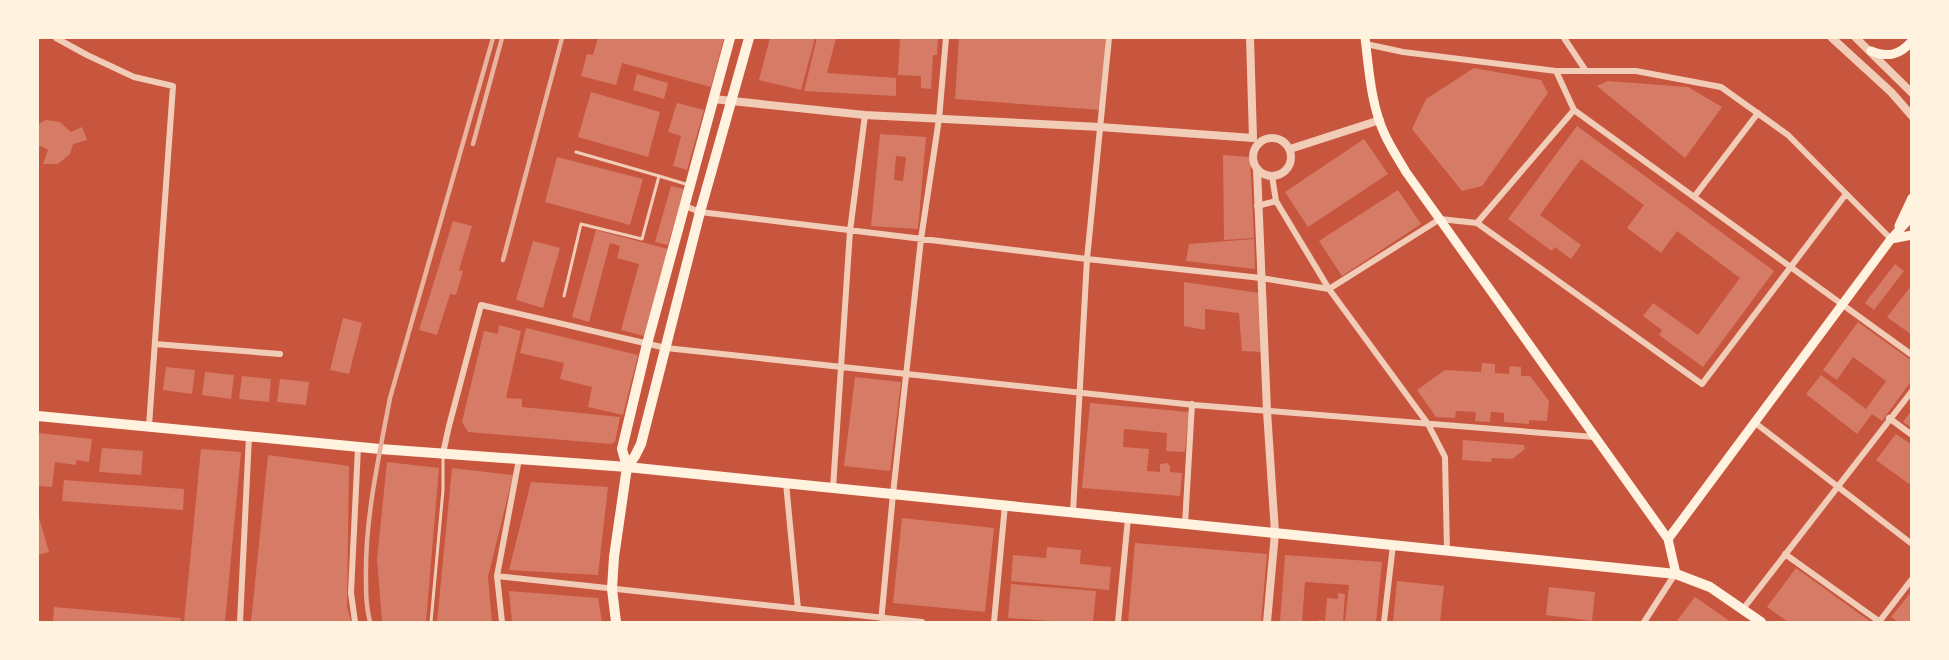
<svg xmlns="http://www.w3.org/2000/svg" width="1949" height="660" viewBox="0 0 1949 660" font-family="'Golos Text',sans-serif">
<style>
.building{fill:#d67c66;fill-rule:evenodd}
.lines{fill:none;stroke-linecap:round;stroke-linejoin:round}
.service{stroke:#f1ccb7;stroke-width:3}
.minor{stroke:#f1ccb7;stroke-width:6}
.tertiary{stroke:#f1ccb7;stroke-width:8}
.secondary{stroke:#fff3e0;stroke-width:9}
.primary{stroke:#fff3e0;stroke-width:10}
.trunk{stroke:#fff3e0;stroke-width:10}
.rail{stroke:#e9b49f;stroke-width:4.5}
</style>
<rect width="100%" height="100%" fill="#c8553d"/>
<path class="building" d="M598,38h126l-13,49 -89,-24 -6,22 -35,-9 6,-22 6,1z
M770,38h45l-14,52 -42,-10z
M817,38h19l-9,35 69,5v18l-92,-5z
M900,38h38l-1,17h-4l-2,34 -10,-1v-12l-23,-1z
M959,38h147l-6,72 -145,-11z
M1474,68l67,12 7,13 -66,93 -20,5 -50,-62 14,-30z
M637,74l31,9 -4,16 -31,-9z
M1608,81l80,6 34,20 -37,51 -88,-72z
M591,92l69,20 -12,45 -70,-20z
M677,103l27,7 -17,60 -14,-4 8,-30 -13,-4z
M46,120l14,2 11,10 11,-5 5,13 -14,4 -3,10 -12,10h-15l5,-14 -7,-4 -3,1v-23z
M1577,126l197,145 -71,96 -44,-32 3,-5 -19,-14 10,-13 45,32 42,-57 -63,-47 -16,22 -34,-25 17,-23 -63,-46 -41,56 41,30 -10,14 -16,-12 -3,4 -44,-32z
M880,134l46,3 -8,92 -47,-3zM896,156l10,1 -3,24 -9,-1z
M1364,139l24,35 -80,53 -23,-35z
M1223,155l27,2 4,81 -30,2z
M557,157l86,22 -13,46 -85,-23z
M671,186l13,3 -16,56 -13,-3z
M1398,190l23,34 -79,52 -23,-35z
M453,221l19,5 -13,44 4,1 -7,24 -6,-1 -13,41 -18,-5z
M596,230l72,19 -24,87 -23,-6 18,-66 -22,-6 3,-12 -10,-3 -21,79 -17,-5z
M1254,239l1,30 -69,-8 3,-17z
M533,241l27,7 -17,60 -27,-8z
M1895,264l9,7 -30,39 -9,-7z
M1184,282l76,11 3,59 -21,-1 -3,-38 -34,-4v21l-21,-4z
M1912,285v50l-25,-18z
M343,318l19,5 -13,51 -19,-4z
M1858,322l54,39v19l-30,41 -10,-7 -15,20 -51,-40 15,-19 45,34 20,-28 -33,-24 -16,23 -14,-10z
M499,325l22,6 -15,67 16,1v8l98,10 -5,25 -4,2 -143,-12 -6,-10 22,-91 14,3z
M526,328l112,27 -15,60 -35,-8 4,-20 -32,-8 4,-16 -44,-10z
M1482,363l13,1v9l14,1 1,-8 11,1v9h9l19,25 -2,20 -18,-1v4l-25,-2v-9l-13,-1 -1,10 -15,-1 1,-9 -20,-1 -1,7 -19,-1 -19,-27 28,-20 36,2z
M166,367l29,3 -3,24 -29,-4z
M205,372l29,3 -3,24 -29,-4z
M242,376l29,3 -2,23 -30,-3z
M855,377l46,5 -11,89 -46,-5z
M280,379l29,3 -3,23 -29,-3z
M1090,403l99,9 -4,40 -19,-1 1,-18 -43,-4 -1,18 26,2 -2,22 13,1v-8l7,-1 3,3v6l12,1 -2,23 -98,-8z
M1912,410v18l-9,-6z
M38,433l54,6 -3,23 -13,-2v5l-21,-3 -3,25 -14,-1z
M1896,434l16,11v41l-36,-26z
M1463,440l61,5 1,4 -13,10 -20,-1 -1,4 -29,-2z
M102,448l41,3 -2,24 -42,-3z
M201,449l40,3 -16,170h-41z
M268,455l81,11 -2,140 4,16h-100z
M387,462l52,6 -13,154h-44l-5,-63z
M452,468l61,7 -25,102 4,45h-55z
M64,480l120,9 -1,21 -121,-9z
M531,482l77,5 -10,88 -89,-5z
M38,514l11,38 -11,3z
M902,518l92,10 -9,84 -92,-9z
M1135,543l132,11 -6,68h-133z
M1047,547l34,3 -1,14 31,3 -2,23 -98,-9 2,-26 33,3z
M1285,555l97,7 -6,60h-31l4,-37 -44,-3 -3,40h-22z
M1796,568l75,54h-83l-21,-15z
M1397,581l47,5 -4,36h-47z
M1011,584l85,7 -3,31h-27l-58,-4z
M1549,587l46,5 -3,29 -46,-6z
M509,591l89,7 4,24h-90z
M1912,591v31h-14l-7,-5z
M1338,593l7,1 -2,28h-24v-2l6,1 2,-23 11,1z
M1695,597l36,25h-55z
M54,607l127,11 -1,4h-127z"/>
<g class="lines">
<path class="service" d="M659,176l30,9
M564,296l17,-72 61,15 17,-63 -83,-24
M431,622l12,-132v-33"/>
<path class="minor" d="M56,38l31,17 47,22 39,9 -24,340
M1564,38l22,33
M1366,44l37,8 153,19h80l85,16 67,48 103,104
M1556,71l18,39 338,245
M1272,176l4,25 53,88 99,135 17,33 2,93
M1694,197l64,-84
M685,206l15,6 387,47 174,19 68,11 111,-70 37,4 225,161 144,-190
M1257,206l19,-5
M1477,223l97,-113
M155,344l125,10
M1889,418l23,17
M1754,422l158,122
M443,453l6,-27 32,-121 185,43 528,57 400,32
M786,483l12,126
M833,488l17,-257 15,-116
M1073,512l14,-253 22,-221
M1185,524l7,-120
M1785,554l95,68
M497,576l425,46
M1743,609l169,-218
M240,622l9,-186
M355,622l-4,-29 7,-146
M502,622l-5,-46 22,-117
M881,622l12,-128 28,-255 18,-120 7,-81
M994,622l11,-117
M1118,622l10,-104
M1384,622l9,-77
M1644,622l31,-48
M1879,622l33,-43"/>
<path class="tertiary" d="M1832,38l59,54 21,24
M1856,38l56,55
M713,99l152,16 235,12 153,11 -3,-100
M1253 157a19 19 0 1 1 38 0a19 19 0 1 1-38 0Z
M1290,149l90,-29
M1257,169l10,242 8,122 -8,89"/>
<path class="secondary" d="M1365,38c4,31 6,68 20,97 6,13 14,25 21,37l262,367 8,35
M1871,51c17,7 29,4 41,-10
M1899,226l13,-28
M1891,239l21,-4
M1668,539l223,-300 21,-23"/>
<path class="primary" d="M627,467l1049,107 34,13 51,35
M627,467l8,-11 6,-12 59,-232 49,-174
M627,467l-5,-18 25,-105 83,-306"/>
<path class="trunk" d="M38,416l342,33 247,18 -13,90 -2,32 4,33"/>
<path class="rail" d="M473,144l29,-106
M503,260l59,-222
M370,622c-4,-15 -4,-29 -4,-45 -1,-60 13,-120 24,-179l103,-360"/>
</g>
<rect width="1949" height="660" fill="none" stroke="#fff3e0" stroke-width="78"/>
</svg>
